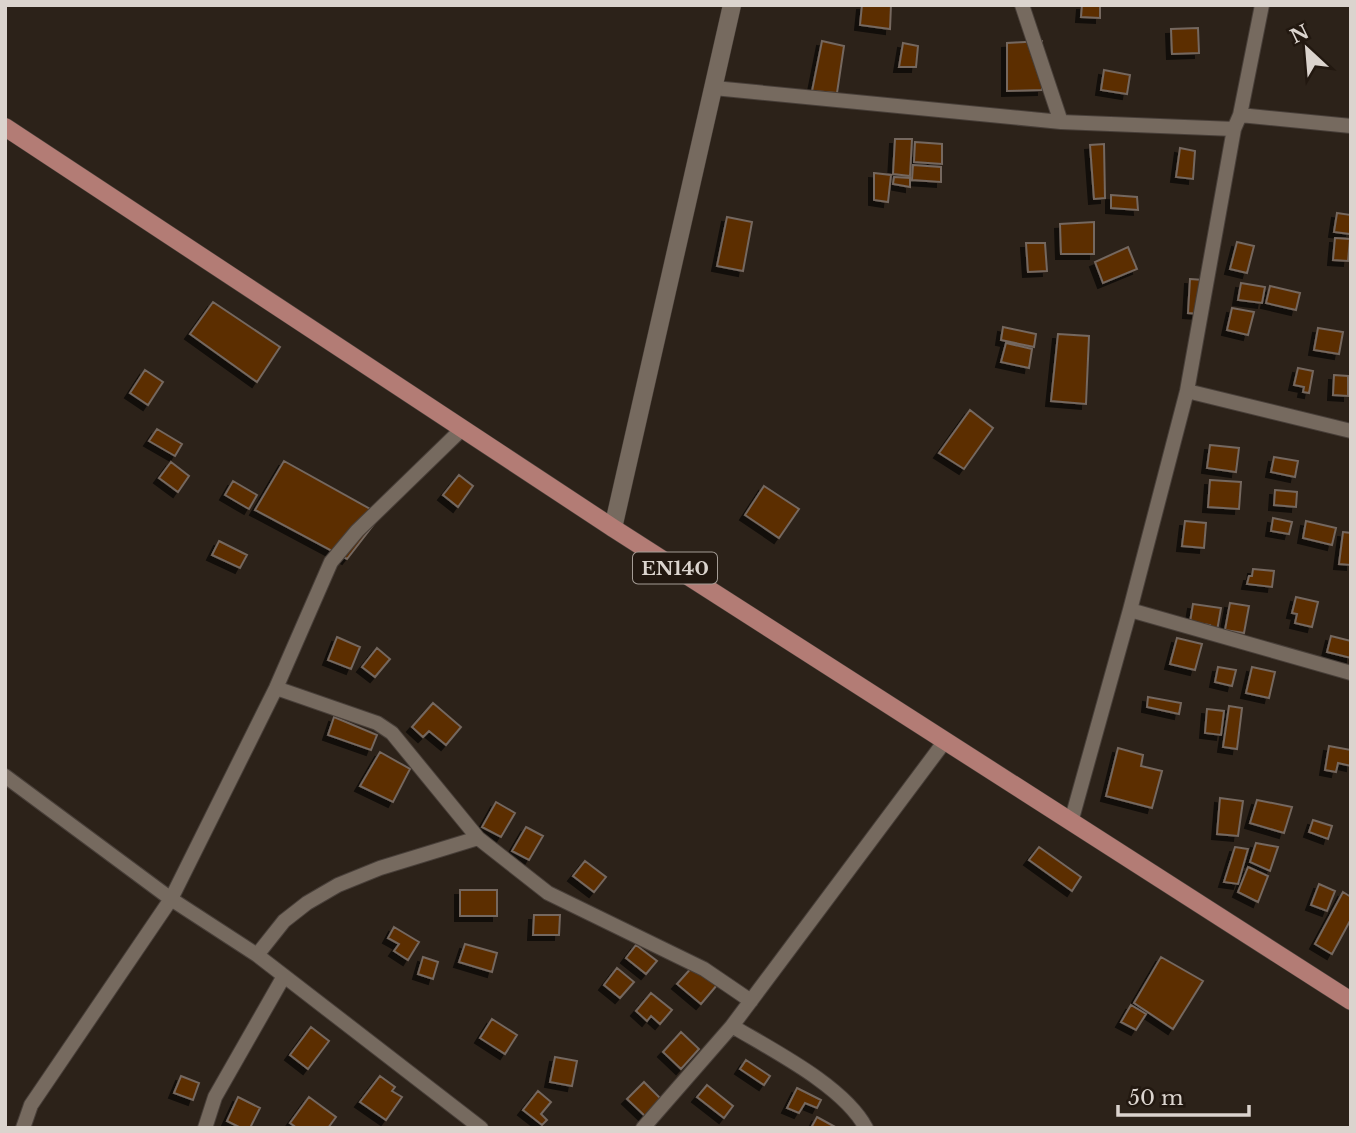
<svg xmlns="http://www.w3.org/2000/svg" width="1356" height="1133" viewBox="0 0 1356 1133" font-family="'Libre Baskerville',serif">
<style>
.building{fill:#5b2d03;stroke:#74675e;stroke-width:2;filter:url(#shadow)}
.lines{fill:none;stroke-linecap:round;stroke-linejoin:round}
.minor-casing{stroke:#483f39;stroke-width:16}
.tertiary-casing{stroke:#483f39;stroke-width:19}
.primary-casing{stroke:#483f39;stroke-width:19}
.minor{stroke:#766a5f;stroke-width:14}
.tertiary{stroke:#766a5f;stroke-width:18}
.primary{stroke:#b37c75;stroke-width:18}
.labels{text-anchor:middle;stroke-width:5;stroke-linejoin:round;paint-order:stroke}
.shield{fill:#221810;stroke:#a49c95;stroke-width:2}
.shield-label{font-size:19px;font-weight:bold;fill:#dbd4ce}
</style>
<defs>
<filter id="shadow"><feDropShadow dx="-5" dy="5" stdDeviation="0" flood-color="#0009"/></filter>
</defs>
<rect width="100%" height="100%" fill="#2c2219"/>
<path class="building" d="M862,5h29l-1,24 -30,-4z
M1082,5h18v13l-19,-1z
M1198,28l1,25 -27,1 -1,-25z
M822,41l22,5 -7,47 -25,-2z
M1042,41v49l-35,1v-48z
M903,43l15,3 -2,21h-17z
M1104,70l26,5 -3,19 -26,-4z
M895,139h17l-2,37 -17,-2z
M915,142l27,2v20l-28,-2z
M1104,144l1,54 -11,1 -4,-54z
M1180,148l15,3 -2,28 -17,-2z
M913,165l28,2v15l-29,-2z
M874,173l17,2 -3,27 -14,-2z
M894,177l16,1v9l-17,-3z
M1111,195l26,2 1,13 -27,-2z
M1337,213l14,2 -1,19 -16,-2z
M727,217l25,5 -9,49 -26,-5z
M1094,222v32h-33l-1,-30z
M1335,238l15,1 -2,22 -15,-1z
M1237,242l17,4 -7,27 -17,-4z
M1026,243h19l2,28 -19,1z
M1128,247l9,22 -34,14 -8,-21z
M1190,279l13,1 -4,34 -11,-1z
M1241,283l24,4 -3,16 -24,-3z
M1270,286l30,7 -4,17 -30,-7z
M213,302l67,45 -23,35 -67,-48z
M1232,308l22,4 -6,23 -21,-5z
M1003,327l33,7 -2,13 -33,-7z
M1318,328l25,4 -4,22 -25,-4z
M1058,334l31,2 -3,68 -35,-3z
M1006,343l26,6 -3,19 -28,-6z
M1298,368l15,3 -4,22 -6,-1 1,-5 -10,-2z
M145,370l18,12 -15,23 -18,-12z
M1334,375l14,1v20l-15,-1z
M970,410l23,18 -29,41 -25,-16z
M157,429l25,15 -7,12 -26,-15z
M1210,445l29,3 -3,24 -29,-4z
M1274,457l24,4 -3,16 -24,-5z
M284,461l97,54 -34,44 -92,-49z
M171,462l18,14 -11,16 -19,-14z
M459,475l14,11 -15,21 -15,-12z
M1210,480l31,2 -2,27 -31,-2z
M233,481l24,14 -8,14 -24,-14z
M764,486l35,23 -20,29 -34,-23z
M1275,490l22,2 -1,15 -22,-2z
M1273,518l19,4 -3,12 -18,-3z
M1185,521l21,2 -2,25 -22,-2z
M1306,521l30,7 -4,17 -29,-7z
M1343,532l8,1v32l-12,-1z
M219,541l28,14 -7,13 -28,-13z
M1253,569l21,2 -2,16 -25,-3 2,-8h3z
M1296,597l22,5 -6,25 -17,-4 2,-9 -5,-1z
M1230,603l19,3 -5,27 -19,-3z
M1193,604l28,4 -4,23 -8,-1 1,-5 -20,-3z
M1331,636l20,5v17l-24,-6z
M337,637l23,10 -9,22 -23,-9z
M1177,638l25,6 -7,26 -25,-6z
M377,648l13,11 -15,18 -13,-10z
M1218,667l18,3 -4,16 -17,-4z
M1252,667l23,5 -6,26 -23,-5z
M1148,697l33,6 -2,11 -32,-7z
M433,703l28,24 -15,18 -17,-14 -6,6 -11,-10z
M1229,706l13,2 -5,41 -14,-2z
M1207,709l17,2 -3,24 -16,-2z
M334,717l43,18 -6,15 -43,-15z
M1329,746l22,4v16l-13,-3 -2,9 -11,-2z
M1118,748l25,7 -2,11 21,5 -10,37 -46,-12z
M380,752l30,17 -17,33 -33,-16z
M1220,798l23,3 -5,35 -21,-2z
M1257,800l35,7 -8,26 -34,-10z
M496,802l19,11 -14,24 -19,-10z
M1313,820l19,6 -4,13 -19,-7z
M526,827l17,9 -14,24 -17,-9z
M1256,843l22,4 -8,24 -20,-9z
M1039,847l42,30 -9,14 -43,-31z
M1235,847l13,2 -10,35 -14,-2z
M585,861l21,16 -12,15 -21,-16z
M1248,867l20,9 -10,26 -20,-10z
M1319,884l16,7 -8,20 -16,-6z
M460,890h37v26h-37z
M1343,892l8,5v22l-19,35 -17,-10z
M534,915h26l-1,20h-26z
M394,927l25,15 -11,18 -14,-9 5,-7 -11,-6z
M465,944l32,9 -5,19 -33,-10z
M636,945l21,16 -11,13 -20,-16z
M423,957l15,5 -5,17 -15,-5z
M1161,957l42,24 -30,48 -39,-26z
M694,965l23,20 -16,19 -24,-20z
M617,968l17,14 -14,16 -16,-13z
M651,993l21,17 -12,14 -9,-8 -4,5 -11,-10z
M1131,1005l15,9 -10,16 -15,-8z
M492,1019l25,16 -12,19 -25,-16z
M311,1027l18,14 -21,28 -18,-14z
M681,1032l18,17 -18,20 -18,-17z
M555,1057l22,4 -5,25 -22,-4z
M746,1060l24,16 -6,9 -24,-16z
M181,1076l18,7 -6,17 -19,-7z
M380,1076l15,11 -3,4 10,6 -16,23 -26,-18z
M644,1082l18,18 -16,17 -19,-18z
M707,1085l26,21 -9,12 -27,-21z
M797,1088l24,12 -4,8 -12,-5 -6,10 -12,-5z
M538,1091l13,11 -10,12 6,6 -5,5 -19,-15z
M238,1097l22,11 -10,20h-9l-14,-7z
M309,1097l27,20 -8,11h-31l-7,-5z
M817,1117l20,11h-26z"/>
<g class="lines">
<defs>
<path id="minor" d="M1022,5l39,117
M714,88l347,34 173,7
M1240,115l111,11
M1187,391l164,40
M1130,610l221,63
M276,688l101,35 15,10 86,105 70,55 156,76 47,32
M5,776l166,123 86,56 224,173
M1071,822l59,-212 57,-219 47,-262 6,-14 22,-110
M257,955l27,-34 23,-18 31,-18 42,-17 98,-30
M732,1026c40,24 112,60 134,102
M23,1128l8,-23 140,-206 105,-211 55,-126 26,-31 105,-102
M205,1128l10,-31 69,-121
M643,1128l89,-102 213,-285"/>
<path id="tertiary" d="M613,528l119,-523"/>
<path id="primary" d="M5,127l608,401 738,473"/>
</defs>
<use href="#minor" class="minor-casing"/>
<use href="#tertiary" class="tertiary-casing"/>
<use href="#primary" class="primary-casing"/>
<use href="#minor" class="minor"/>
<use href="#tertiary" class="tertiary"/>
<use href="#primary" class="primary"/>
</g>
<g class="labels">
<rect class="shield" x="633" y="552.5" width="84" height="31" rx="5"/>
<g class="shield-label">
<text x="675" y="575">EN140</text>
</g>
</g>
<rect width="1356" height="1133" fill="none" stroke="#dbd4ce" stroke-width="14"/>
<g transform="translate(1307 49) rotate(334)" stroke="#221810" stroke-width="5" paint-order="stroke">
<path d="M0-5L12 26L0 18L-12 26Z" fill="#dbd4ce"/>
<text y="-10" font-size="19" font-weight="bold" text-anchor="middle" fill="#dbd4ce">N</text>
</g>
<path d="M1118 1105v10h131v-10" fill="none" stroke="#dbd4ce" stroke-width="3.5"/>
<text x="1128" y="1105" font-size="21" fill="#dbd4ce" stroke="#221810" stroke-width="5" paint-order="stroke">50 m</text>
</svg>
